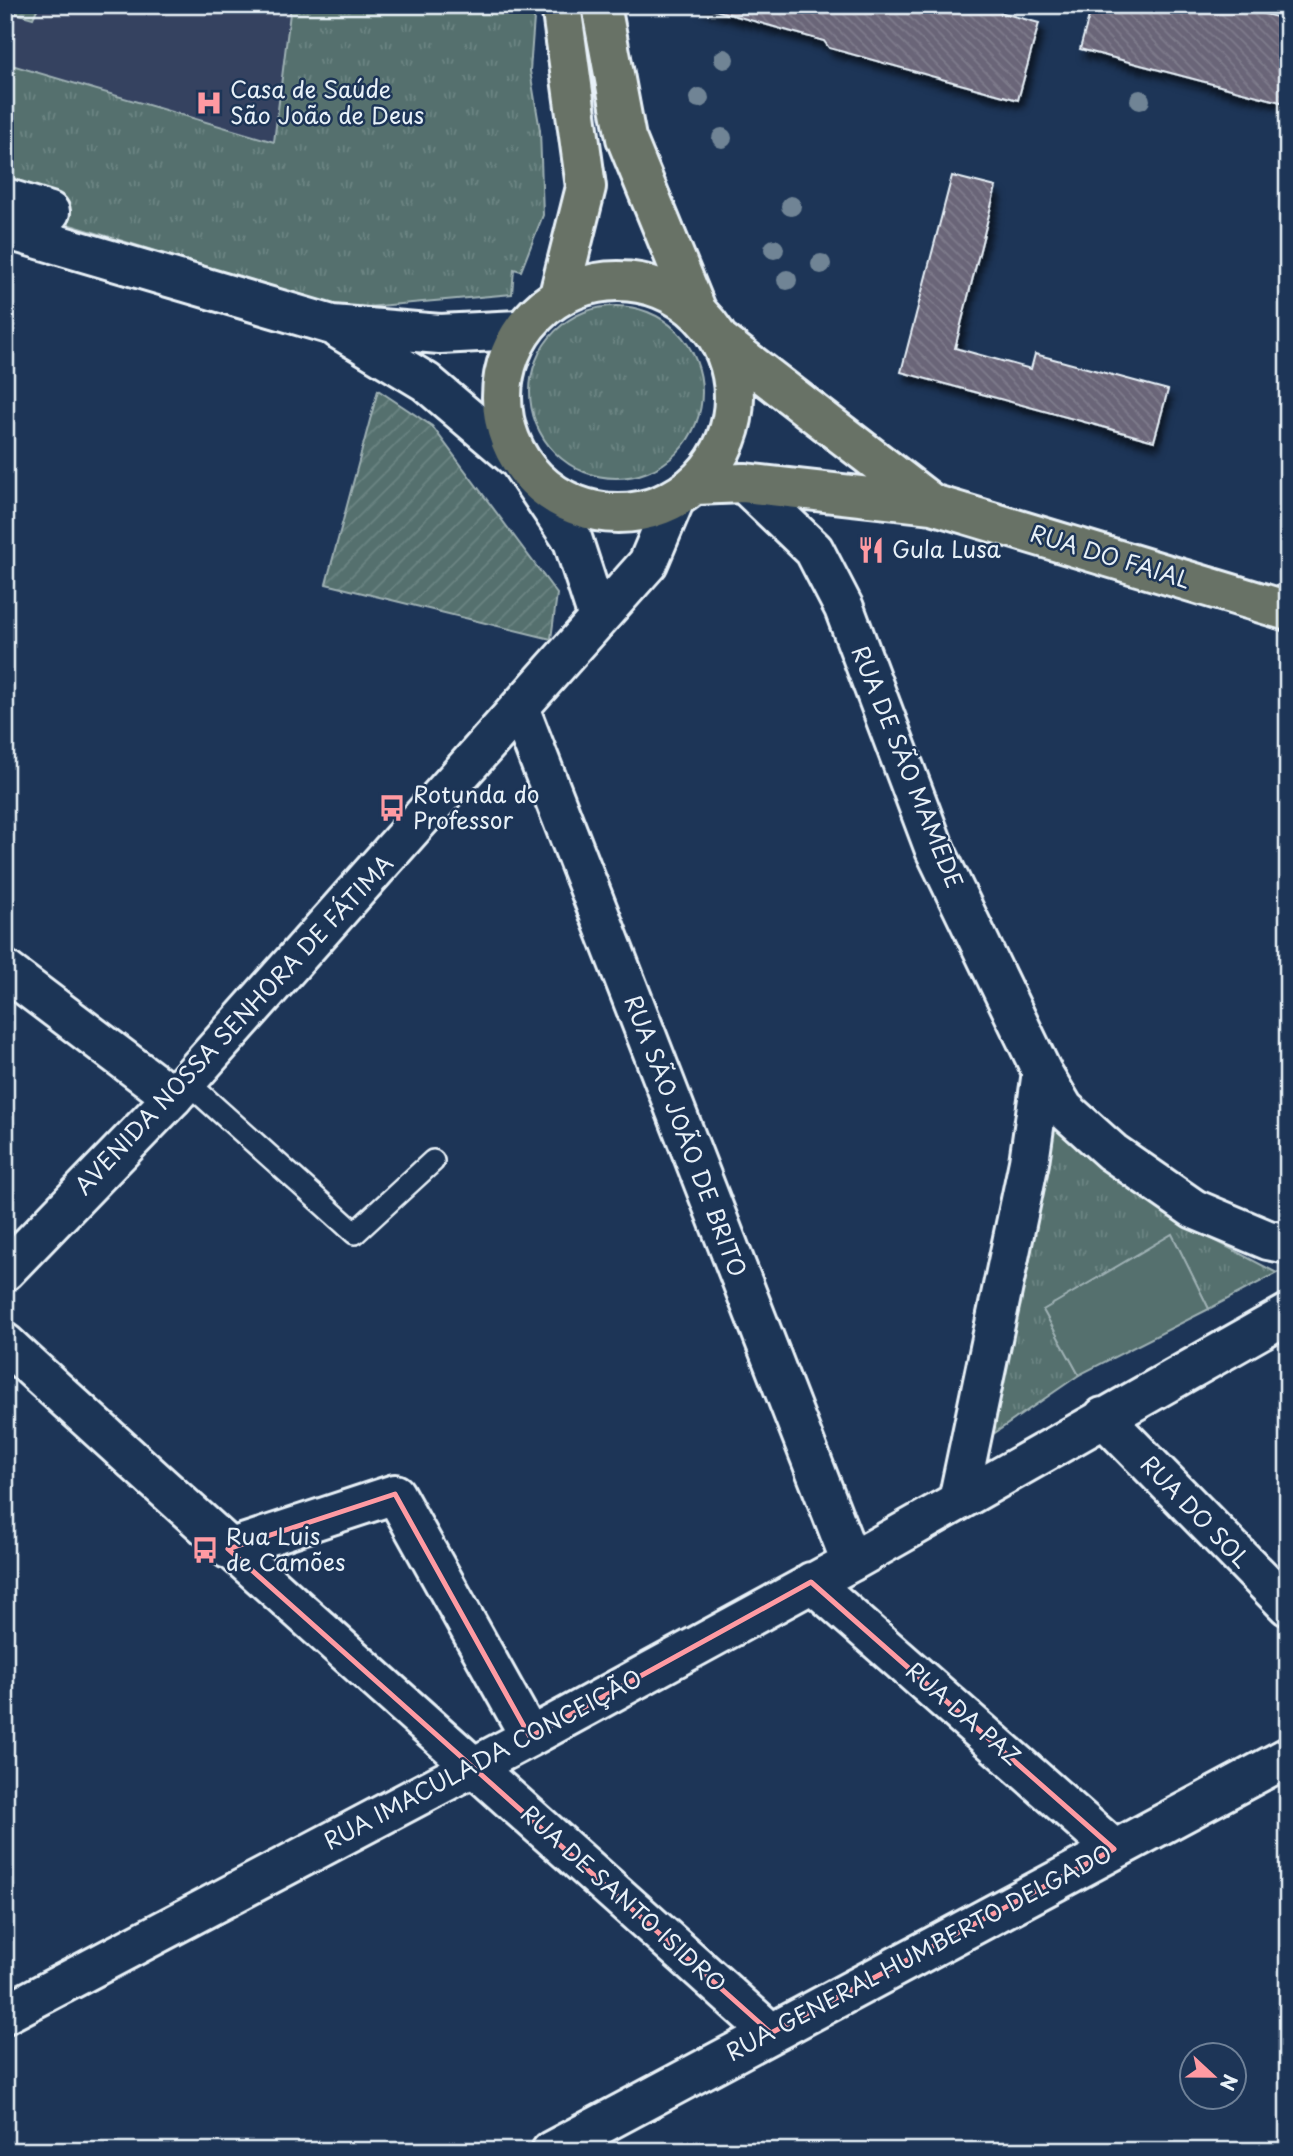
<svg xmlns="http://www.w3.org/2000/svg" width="1293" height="2156" viewBox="0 0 1293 2156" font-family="'Playpen Sans',sans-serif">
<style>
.built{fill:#344361}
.grass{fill:url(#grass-tufts);stroke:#9eb0b3;stroke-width:2}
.garden{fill:url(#garden-furrows);stroke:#9eb0b3;stroke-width:2}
.pitch{fill:#54706e;stroke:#9eb0b3;stroke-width:2}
.building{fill:url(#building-back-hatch);stroke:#e8f1f8;stroke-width:2;filter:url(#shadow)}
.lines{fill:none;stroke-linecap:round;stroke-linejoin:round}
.lane-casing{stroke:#e8f1f8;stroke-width:26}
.street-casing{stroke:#e8f1f8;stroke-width:44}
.secondary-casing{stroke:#e8f1f8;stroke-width:44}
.primary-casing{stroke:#e8f1f8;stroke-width:44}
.lane{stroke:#1d3557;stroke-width:21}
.street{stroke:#1d3557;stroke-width:38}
.secondary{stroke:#1d3557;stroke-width:38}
.primary{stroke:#687266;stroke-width:38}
.tree{fill:#708495}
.marked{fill:none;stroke:#ff9aa2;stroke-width:5;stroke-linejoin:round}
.labels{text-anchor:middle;stroke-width:5;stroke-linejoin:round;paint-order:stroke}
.poi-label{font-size:23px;fill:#e8f1f8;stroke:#1d3557;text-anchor:start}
.street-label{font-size:23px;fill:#e8f1f8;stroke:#1d3557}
</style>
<defs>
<pattern id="grass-tufts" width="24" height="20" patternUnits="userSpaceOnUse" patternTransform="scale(1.75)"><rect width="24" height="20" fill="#54706e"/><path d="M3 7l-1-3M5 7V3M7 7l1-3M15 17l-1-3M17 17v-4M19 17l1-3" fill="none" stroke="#6d8583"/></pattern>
<pattern id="garden-furrows" width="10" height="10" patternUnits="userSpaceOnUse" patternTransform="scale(1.75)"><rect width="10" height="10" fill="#54706e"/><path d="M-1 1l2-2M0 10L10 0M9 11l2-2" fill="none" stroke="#6d8583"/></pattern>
<pattern id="building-back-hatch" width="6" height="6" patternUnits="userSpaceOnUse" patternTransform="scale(1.75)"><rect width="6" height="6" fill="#6a6578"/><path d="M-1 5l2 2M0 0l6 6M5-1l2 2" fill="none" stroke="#7f7c8c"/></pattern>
<filter id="shadow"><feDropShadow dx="4.5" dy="8" stdDeviation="3.5" flood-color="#0009"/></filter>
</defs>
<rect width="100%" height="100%" fill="#1d3557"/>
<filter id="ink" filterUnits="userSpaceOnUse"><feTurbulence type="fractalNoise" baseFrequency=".0143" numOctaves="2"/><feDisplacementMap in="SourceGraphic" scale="14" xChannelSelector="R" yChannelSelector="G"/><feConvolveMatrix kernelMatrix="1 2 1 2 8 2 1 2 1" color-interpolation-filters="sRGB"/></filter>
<g filter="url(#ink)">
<path class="built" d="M5,5h286l-17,138 -269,-80z"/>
<path class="grass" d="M291,5h244l-5,66 10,59 3,85 -22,56 -7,-2 -2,25 -167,15 -340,-104v-142l269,79z
M530 392a86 86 0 1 1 172 0a86 86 0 1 1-172 0Z
M1052,1120l57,54 65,45 103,54 -68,36 -37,-74 -128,75 35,65 -96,66z"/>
<path class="garden" d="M5,5h34l-6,13 -28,-8z
M378,390l54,36 125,168 -6,45 -225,-55z"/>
<path class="pitch" d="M1172,1234l37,75 -130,66 -36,-65z"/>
<path class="building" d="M697,5h277l65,18 -21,77 -189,-52 -5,-7z
M1092,5h163l-1,6 34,9v84l-208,-55z
M952,176l44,11 -41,161 76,21 4,-15 133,36 -14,51 -253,-69z"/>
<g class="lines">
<defs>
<path id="lane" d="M187,1082l168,151 78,-72"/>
<path id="street" d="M5,198l45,14
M744,483l70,67 30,58 91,242 107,222 22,37 48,43 82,57 74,31 20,4
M520,710l331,852
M5,970l168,127
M5,1343c253,234 511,460 766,690
M1103,1417l185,189
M958,1501l71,-339 13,-90
M228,1549l167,-55 135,243
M811,1582l303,267
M5,2014l525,-277 321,-175 437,-248
M551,2151l737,-394"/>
<path id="secondary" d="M5,229l327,96 108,9 78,-4
M340,330l86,52 93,79 54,80 25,77
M5,1271l168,-174 475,-534 27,-64"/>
<path id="primary" d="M601,5l25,133 70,171
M502 397a116 116 0 1 1 232 0a116 116 0 1 1-232 0Z
M559,295l27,-108 -25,-182
M722,342l210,162
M695,485l49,-2 188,21 356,107"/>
</defs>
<use href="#lane" class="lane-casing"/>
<use href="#street" class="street-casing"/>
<use href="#secondary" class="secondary-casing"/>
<use href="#primary" class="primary-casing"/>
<use href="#lane" class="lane"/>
<use href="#street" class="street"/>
<use href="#secondary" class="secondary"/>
<use href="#primary" class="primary"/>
</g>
<g class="tree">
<circle cx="724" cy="59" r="10"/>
<circle cx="699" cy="98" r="10"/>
<circle cx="1140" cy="100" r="10"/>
<circle cx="722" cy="138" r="10"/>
<circle cx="791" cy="206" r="10"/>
<circle cx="774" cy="249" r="10"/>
<circle cx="821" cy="264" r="10"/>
<circle cx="787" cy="280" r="10"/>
</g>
</g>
<path class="marked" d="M395,1494l135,243 281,-155 303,267 -343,184 -543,-484z"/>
<defs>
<symbol id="hospital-bare" viewBox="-9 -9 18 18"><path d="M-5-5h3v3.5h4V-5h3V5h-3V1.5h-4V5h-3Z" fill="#ff9aa2" stroke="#1d3557" stroke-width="2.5" paint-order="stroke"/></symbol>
<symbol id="restaurant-bare" viewBox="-9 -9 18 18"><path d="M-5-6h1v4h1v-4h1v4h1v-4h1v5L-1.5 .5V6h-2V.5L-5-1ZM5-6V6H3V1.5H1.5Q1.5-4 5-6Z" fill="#ff9aa2" stroke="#1d3557" stroke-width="2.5" paint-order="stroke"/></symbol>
<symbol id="bus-bare" viewBox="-9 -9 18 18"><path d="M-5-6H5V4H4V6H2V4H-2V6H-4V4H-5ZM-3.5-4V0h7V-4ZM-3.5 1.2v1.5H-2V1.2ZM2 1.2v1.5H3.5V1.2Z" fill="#ff9aa2" stroke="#1d3557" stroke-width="2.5" paint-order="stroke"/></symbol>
</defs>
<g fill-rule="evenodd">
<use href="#hospital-bare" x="190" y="84" width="38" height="38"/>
<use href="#restaurant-bare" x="852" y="531" width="38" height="38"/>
<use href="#bus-bare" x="373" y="789" width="38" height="38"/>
<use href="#bus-bare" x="186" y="1531" width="38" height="38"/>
</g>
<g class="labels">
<g class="poi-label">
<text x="230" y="98">Casa de Saúde<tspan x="230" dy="26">São João de Deus</tspan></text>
<text x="892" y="558">Gula Lusa</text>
<text x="413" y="803">Rotunda do<tspan x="413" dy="26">Professor</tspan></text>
<text x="226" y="1545">Rua Luis<tspan x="226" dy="26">de Camões</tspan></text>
</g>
<g class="street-label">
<text transform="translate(1110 557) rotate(17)" y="8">RUA DO FAIAL</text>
<text transform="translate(907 767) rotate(68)" y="8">RUA DE SÃO MAMEDE</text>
<text transform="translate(234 1025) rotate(-47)" y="8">AVENIDA NOSSA SENHORA DE FÁTIMA</text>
<text transform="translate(685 1136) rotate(69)" y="8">RUA SÃO JOÃO DE BRITO</text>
<text transform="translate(1195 1512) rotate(46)" y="8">RUA DO SOL</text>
<text transform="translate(963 1714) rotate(41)" y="8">RUA DA PAZ</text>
<text transform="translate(483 1760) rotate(-28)" y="8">RUA IMACULADA CONCEIÇÃO</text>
<text transform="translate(623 1899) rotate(42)" y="8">RUA DE SANTO ISIDRO</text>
<text transform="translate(919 1953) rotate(-28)" y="8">RUA GENERAL HUMBERTO DELGADO</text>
</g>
</g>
<rect width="1293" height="2156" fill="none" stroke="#1d3557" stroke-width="28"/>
<rect x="14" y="14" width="1265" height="2128" fill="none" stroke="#e8f1f8" stroke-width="2.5" filter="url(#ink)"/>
<g transform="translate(1213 2076) rotate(112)"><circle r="33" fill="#1d3557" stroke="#6e8097" stroke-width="2"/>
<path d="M0-5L12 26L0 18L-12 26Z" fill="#ff9aa2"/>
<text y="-10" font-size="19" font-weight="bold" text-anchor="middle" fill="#e8f1f8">N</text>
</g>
</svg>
